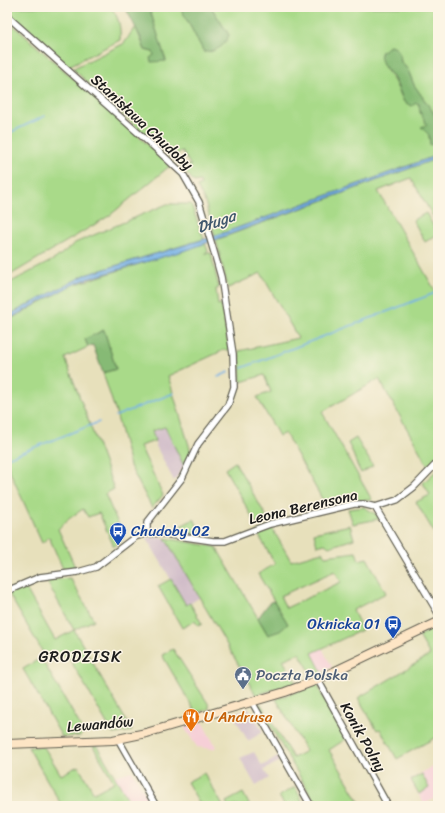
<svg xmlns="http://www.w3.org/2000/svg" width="445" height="813" viewBox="0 0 445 813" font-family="Sriracha,sans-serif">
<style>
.built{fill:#f6cfd7}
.industrial{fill:#d1bdc9}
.green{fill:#a9da89;stroke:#627b52;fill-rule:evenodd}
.forest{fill:#86ba75;stroke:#516b48}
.water{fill:#75b1e7;stroke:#486682}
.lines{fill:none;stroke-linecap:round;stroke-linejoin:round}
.stream{stroke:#75b1e7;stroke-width:1.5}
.street-casing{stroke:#636154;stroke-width:8}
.secondary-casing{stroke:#636154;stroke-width:10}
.street{stroke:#fff;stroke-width:5.5}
.secondary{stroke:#fde5c5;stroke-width:8}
.labels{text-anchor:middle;stroke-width:3;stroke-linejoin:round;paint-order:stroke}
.street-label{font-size:15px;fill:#1c1c1c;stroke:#fcf5e5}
.transit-label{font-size:15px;fill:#164399;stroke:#fcf5e5;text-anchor:start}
.service-label{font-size:15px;fill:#4e5e75;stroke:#fcf5e5;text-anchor:start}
.food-label{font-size:15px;fill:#c56008;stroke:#fcf5e5;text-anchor:start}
.water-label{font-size:16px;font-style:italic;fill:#40586d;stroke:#fcf5e5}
.neighbourhood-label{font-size:16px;letter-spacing:1px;fill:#1c1c1c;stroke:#fcf5e5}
</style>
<rect width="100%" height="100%" fill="#fcf5e5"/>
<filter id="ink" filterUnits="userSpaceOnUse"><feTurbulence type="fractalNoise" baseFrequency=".025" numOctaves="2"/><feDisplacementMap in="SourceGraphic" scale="8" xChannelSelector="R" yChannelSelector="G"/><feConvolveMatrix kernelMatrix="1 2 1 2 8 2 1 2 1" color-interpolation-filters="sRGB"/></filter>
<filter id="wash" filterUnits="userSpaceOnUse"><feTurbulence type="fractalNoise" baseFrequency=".012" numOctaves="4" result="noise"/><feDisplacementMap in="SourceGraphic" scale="16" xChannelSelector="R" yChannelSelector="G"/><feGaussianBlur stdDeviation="0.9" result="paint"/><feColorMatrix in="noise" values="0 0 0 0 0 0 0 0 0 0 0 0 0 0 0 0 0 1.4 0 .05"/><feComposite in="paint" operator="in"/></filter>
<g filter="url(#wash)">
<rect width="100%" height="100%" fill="#e7e0bb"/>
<path class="built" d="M322,648l10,19 -10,5 -10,-19z
M202,722l14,25 -3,2 -16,-2 -13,-20z
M438,763v34l-14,7 -14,-24z
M132,771l17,30 -10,5h-7l-17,-30z"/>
<path class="industrial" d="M165,427l19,39 -10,15 -18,-35 -4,-15z
M146,537l19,1 34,60 -13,7z
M249,708l14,24 -15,9 -16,-28z
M254,752l8,14 16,-9 2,4 -16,9 5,8 -13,8 -16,-28z"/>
<path class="green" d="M7,7h104c8,11 10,20 9,33l-53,27 -60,-55z
M149,7h31l24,45 9,-1 16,-16 -18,-28h227v112l-24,-34 -6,-15 -7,-8 -1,-8 -10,-8 -9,6 2,13 11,16 10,21 15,2 1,8 7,13 -3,4 5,6 1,8 8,-1v13l-223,81 -10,-34 -8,-15 4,-2 -1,-4 -6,1 -16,-20 13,4 -9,-15 -3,1 -5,9 -101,-92 3,-2 47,-23c6,-5 7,-13 13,-16l9,22 8,2 1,3 12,6z
M7,20l164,145 -62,51 -102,61z
M438,158v67l-27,-47 -33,13 60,105v160l-10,10 -49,-87 -57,33 50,88 -24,1 -22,5 -41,-73 -6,3 -22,-39 14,-5 -7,-17 -23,7 -2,-31 59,-13 -37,-65 -33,15 -12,-48z
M167,204h24l13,35 -119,36 -78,41v-32l48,-25 20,-16z
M426,213l12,21 -13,8 -12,-22z
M205,243l3,8 -3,2h6l8,35 -3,1 2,16 3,-1 8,46h-5l-56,26 23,76 -7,14 -19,-39 -13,4 3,10 -15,5 23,49 -11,13 -22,-42 -14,-53 -13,-40 13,-4 -12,-39 -19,9 3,8 -23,11 49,131 -9,5 19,43 -10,10 -15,-34 -11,4 -5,-8 -13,9 -12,11 17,38 -12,2 -14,-32 -7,6 -35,-78v-144l63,-35z
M356,438l17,28 -12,7c-6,-10 -7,-20 -13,-30z
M235,462l31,54 -2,5 -8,3 -31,-55z
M438,469v70l-22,-37 14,-7 -7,-12z
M364,507l13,8 2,4 -26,5 -5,-15z
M194,519l8,16 -24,-4 -1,-3z
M350,525l4,14 -25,8 -4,-3 -8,2 -3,-13z
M272,528l19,33 31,-9 3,4 31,-4 3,8 8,-2 19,35 -33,17 9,20 -50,23 10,19 -9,4 -14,-23 -16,7 13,23 -40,12 -91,-157 51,9 52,88 20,-11 -30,-50 17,-10 -18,-32zM335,571l6,11 -55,26 -6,-12z
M70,578l24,42 -20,10 58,101 -19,3 -45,-78 -3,1 -2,-2 -14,8 -40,-69 16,-7 30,53 19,-10 -28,-50z
M171,579l15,26 4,-2 12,21 -4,2 -3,-5 -13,7 -24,-42z
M438,626v110l-41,23 -17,-30 -3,1 -19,-32 72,-43 -11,-19z
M173,649l36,56v4l-13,4 -34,-58z
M41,658l43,74 -4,4 -18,1 -39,-68z
M318,684l3,9 25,46 -17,11 33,56h-45l-59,-101 3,-1 32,54 13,-7 -30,-52z
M93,746h4l35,60h-70l-34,-59h16l17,28 17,-9 16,27 20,-11z
M204,773l19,33h-22l-14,-24z
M422,774l7,14 -10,6 -8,-14z
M295,787l10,19h-20l-6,-10z
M243,793l7,13h-22l-2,-4z"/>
<path class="forest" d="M125,7h24l17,54 -15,1 -1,-4 4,-3 -1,-3 -8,-2 -4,-12z
M180,7h31l18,28c-4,12 -13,16 -25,17z
M390,46l4,1 4,3 3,12 7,8 6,15 24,34 -1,24 -7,2 -1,-10 -8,-8 6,-2 -7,-13 -1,-8 -3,-1 -4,3 -8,-4c-3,-7 -6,-16 -10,-23 -5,-9 -16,-16 -13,-27z
M104,330l12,39 -13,4 -10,-28 -5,2 -3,-8z
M274,601l14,23 -8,7 -12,4 -10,-17 12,-16z"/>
<path class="water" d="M438,155v3l-248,91 -103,30 -17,7 -63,34v-4l78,-41 130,-39z"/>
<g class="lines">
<path class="stream" d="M7,134l38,-18
M242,368l193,-75
M218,377l11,-5
M116,416l58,-23
M7,458l92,-36"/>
</g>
</g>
<g filter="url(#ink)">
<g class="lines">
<defs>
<path id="street" d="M7,16l147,131 29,27 16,28 15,50 7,25 12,77 1,33 -6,18 -30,39 -16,34 -35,45v10
M375,507l63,106
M7,591l33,-14 38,-5 18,-5 39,-30 9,-3 14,-1 55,8h12l45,-17 84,-20h9l12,3 22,-7 17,-13 24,-25
M318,680l70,126
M252,702l59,104
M118,739l38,67"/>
<path id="secondary" d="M7,744l106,-4 33,-7 139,-41 27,-10 126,-60"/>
</defs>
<use href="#street" class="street-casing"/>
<use href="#secondary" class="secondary-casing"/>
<use href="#street" class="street"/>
<use href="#secondary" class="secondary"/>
</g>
</g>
<defs>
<symbol id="bus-pin" viewBox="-11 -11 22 30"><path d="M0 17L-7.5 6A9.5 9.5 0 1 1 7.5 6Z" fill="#1a4fb4" stroke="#fcf5e5"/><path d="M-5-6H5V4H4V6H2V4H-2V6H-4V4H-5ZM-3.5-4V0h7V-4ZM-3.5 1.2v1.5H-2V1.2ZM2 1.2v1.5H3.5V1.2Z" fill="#fff"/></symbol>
<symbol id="civic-pin" viewBox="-11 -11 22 30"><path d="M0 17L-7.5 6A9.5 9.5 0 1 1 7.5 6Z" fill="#5c6f8a" stroke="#fcf5e5"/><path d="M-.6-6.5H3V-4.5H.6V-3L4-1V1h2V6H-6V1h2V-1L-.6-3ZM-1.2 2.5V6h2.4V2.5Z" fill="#fff"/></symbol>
<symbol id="restaurant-pin" viewBox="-11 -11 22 30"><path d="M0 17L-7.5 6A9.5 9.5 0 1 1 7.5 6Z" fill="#e8710a" stroke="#fcf5e5"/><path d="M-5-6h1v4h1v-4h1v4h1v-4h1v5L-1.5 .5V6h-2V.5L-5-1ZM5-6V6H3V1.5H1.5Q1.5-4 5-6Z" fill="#fff"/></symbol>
</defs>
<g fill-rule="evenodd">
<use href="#bus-pin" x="108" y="521" width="20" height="27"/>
<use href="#bus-pin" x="383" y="614" width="20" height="27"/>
<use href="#civic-pin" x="233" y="665" width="20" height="27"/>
<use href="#restaurant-pin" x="181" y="707" width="20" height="27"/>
</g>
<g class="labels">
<g class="street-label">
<text transform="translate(142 122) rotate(43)" y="5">Stanisława Chudoby</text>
<text transform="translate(303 507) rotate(-13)" y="5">Leona Berensona</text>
<text transform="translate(100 724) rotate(-5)" y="5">Lewandów</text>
<text transform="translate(363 737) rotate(61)" y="5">Konik Polny</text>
</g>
<g class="transit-label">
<text x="131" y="536">Chudoby 02</text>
<text x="380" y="629" text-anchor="end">Oknicka 01</text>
</g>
<g class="service-label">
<text x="256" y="680">Poczta Polska</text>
</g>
<g class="food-label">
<text x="204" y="722">U Andrusa</text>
</g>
<g class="water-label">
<text transform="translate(216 221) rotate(-19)" y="6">Długa</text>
</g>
<g class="neighbourhood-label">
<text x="80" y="662">GRODZISK</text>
</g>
</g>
<rect width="445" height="813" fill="none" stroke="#fcf5e5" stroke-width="24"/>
</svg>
